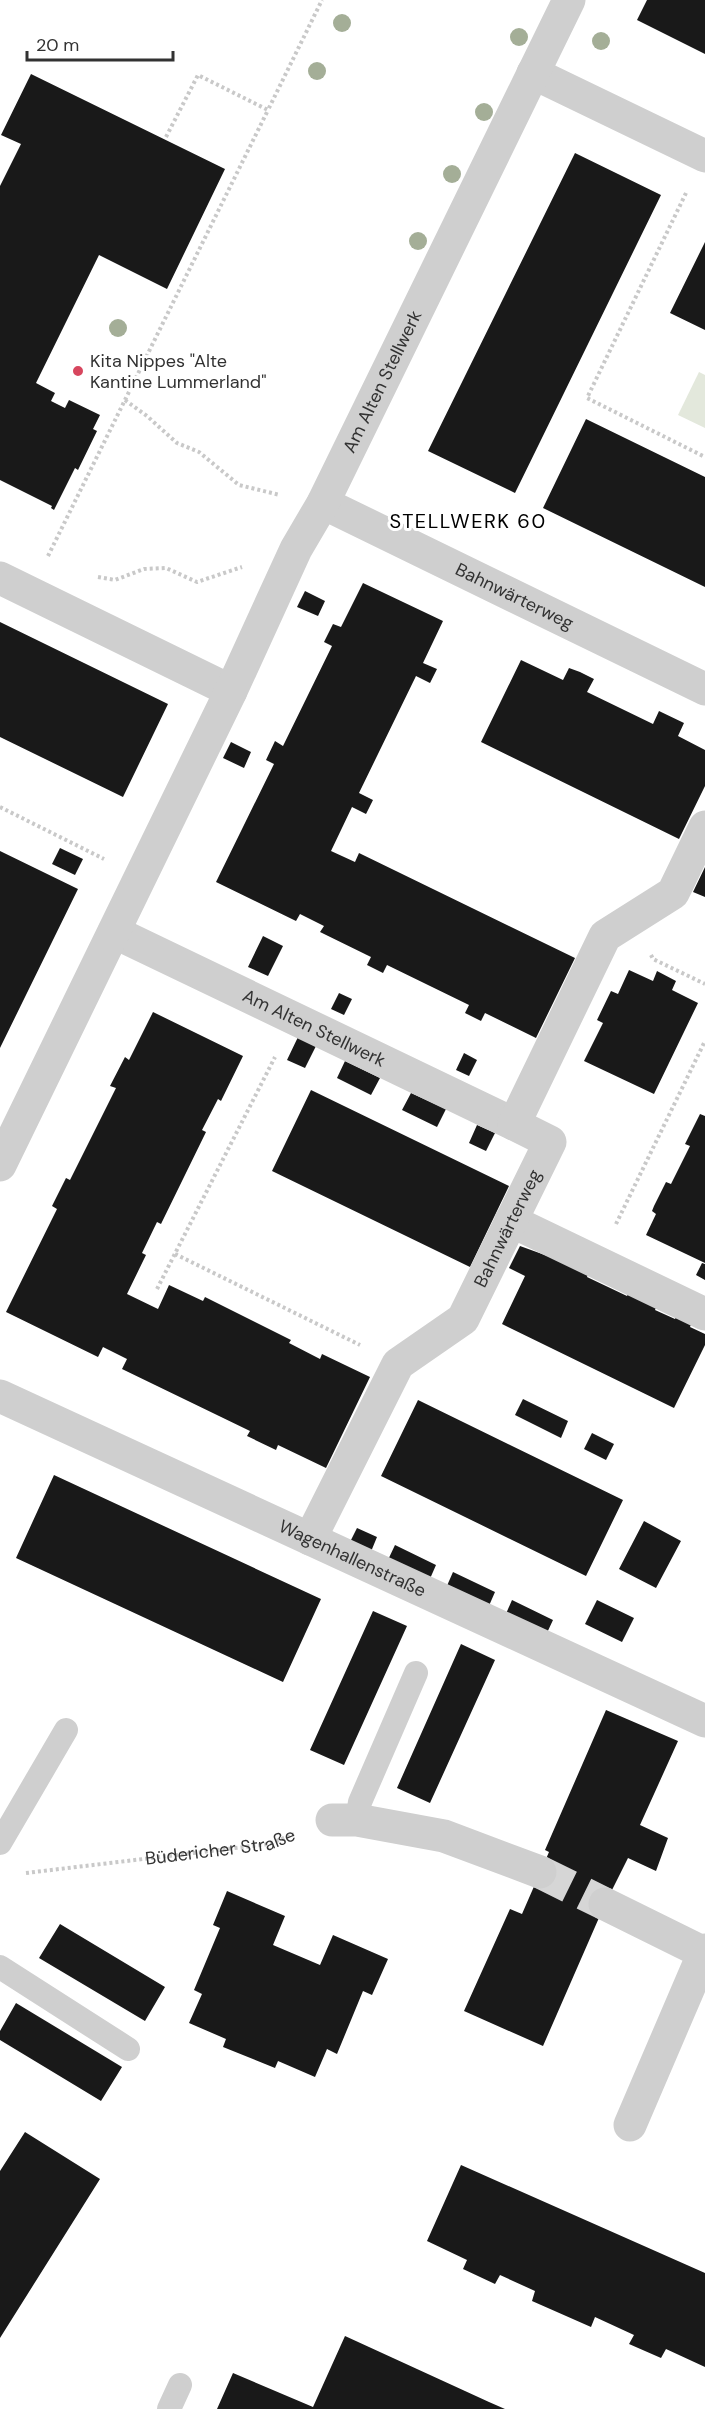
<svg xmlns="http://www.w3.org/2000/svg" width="705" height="2409" viewBox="0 0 705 2409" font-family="'DM Sans',sans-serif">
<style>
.green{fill:#e3e8dc}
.building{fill:#191919}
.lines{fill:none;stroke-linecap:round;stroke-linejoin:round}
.minor-tunnel{stroke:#d6d6d6;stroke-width:33;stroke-dasharray:33 16;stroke-linecap:butt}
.path{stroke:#c9c9c9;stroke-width:4;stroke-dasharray:3 3;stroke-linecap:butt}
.service{stroke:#cfcfcf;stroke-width:24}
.pedestrian{stroke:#cfcfcf;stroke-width:33}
.minor{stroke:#cfcfcf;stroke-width:33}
.tree{fill:#a4ae97}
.poi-dot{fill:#d7465e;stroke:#fff;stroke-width:2}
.labels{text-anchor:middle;stroke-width:6;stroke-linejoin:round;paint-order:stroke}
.poi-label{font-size:18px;fill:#323232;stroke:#fff;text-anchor:start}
.street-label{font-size:18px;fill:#323232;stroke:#fff}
.neighbourhood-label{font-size:20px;letter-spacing:1.5px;fill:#000;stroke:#fff}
</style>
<rect width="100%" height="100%" fill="#fff"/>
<path class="green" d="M699,372l6,3v53l-27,-13z"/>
<path class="building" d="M647,0h58v54l-68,-34z
M31,74l194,95 -58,120 -68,-34 -63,128 19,10 -4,8 14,7 4,-8 31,15 -7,14 4,2 -19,39 -3,-2 -21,42 -3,-2 1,-2 -52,-26v-294l21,-42 -20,-9z
M575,153l86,42 -146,298 -87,-42z
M705,242v88l-35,-17z
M586,419l119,58v110l-162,-79z
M363,583l80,38 -20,42 14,6 -7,14 -14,-7 -57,117 14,7 -7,14 -14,-7 -21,44 24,11 4,-9 216,105 -39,80 -51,-25 -4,8 -16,-8 4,-8 -82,-40 -4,8 -16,-8 4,-8 -51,-25 4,-6 -24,-12 -4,7 -80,-39 58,-118 -8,-4 9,-19 8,5 49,-100 -8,-4 9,-18 8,3z
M305,591l20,10 -7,15 -21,-9z
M0,622l168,82 -45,93 -123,-60z
M521,660l42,20 6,-12 11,4 14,7 -7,13 66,32 6,-13 25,12 -6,13 27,14v36l-26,53 -198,-97z
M231,742l20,10 -7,16 -21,-10z
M60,848l23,11 -8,16 -23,-11z
M0,851l78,38 -78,159z
M705,867v30l-12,-5z
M263,936l20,10 -15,30 -20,-9z
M629,970l24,11 4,-10 19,10 -4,9 26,13 -44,91 -70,-33 19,-38 -6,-3 14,-29 7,3z
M339,993l13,6 -8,16 -13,-6z
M153,1012l90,44 -22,45 -3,-2 -16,31 4,2 -45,92 -4,-2 -15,31 4,2 -19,39 31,15 11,-24 34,16 2,-4 86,43 -2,3 31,16 2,-5 48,23 -44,91 -48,-23 -2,5 -29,-14 3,-5 -128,-62 5,-10 -24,-12 -5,10 -92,-45 51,-103 -5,-3 14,-28 4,2 46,-92 -6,-2 15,-29 4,3z
M298,1037l18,9 -11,22 -18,-8z
M464,1053l13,7 -8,16 -13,-6z
M345,1061l35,17 -9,17 -34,-17z
M311,1090l198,96 -39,81 -198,-96z
M411,1093l35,16 -9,18 -35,-17z
M700,1114l5,2v147l-59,-28 10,-21 -4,-3 2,-5 12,-24 5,2 19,-38 -5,-2z
M477,1125l18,8 -9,18 -17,-8z
M520,1246l69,25 -2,6 40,19 2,-4 28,13 -2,5 20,9 2,-4 15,7 -2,5 15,7v11l-31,63 -172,-84 23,-48 -16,-8z
M702,1263l3,1v16l-9,-5z
M523,1399l45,22 -7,17 -46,-23z
M418,1400l205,100 -37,76 -205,-100z
M592,1433l22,11 -8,16 -22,-11z
M54,1475l267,124 -38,83 -267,-124z
M644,1521l37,20 -25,47 -37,-19z
M357,1528l20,9 -7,17 -21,-10z
M395,1545l41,20 -7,16 -42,-19z
M453,1572l42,20 -7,16 -42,-20z
M512,1600l41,20 -7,15 -41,-19z
M597,1600l37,18 -12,24 -37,-18z
M373,1611l34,15 -63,139 -34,-15z
M461,1644l34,16 -65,143 -33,-15z
M606,1710l72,31 -38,84 28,13 -12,33 -28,-13 -23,46 -62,142 -79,-35 46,-102 12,5 27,-62 -4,-2z
M227,1891l58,25 -12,29 47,20 13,-30 55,24 -16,36 -9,-4 -26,63 -10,-5 -12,28 -37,-16 -3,7 -52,-21 3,-8 -37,-16 13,-29 -8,-4 26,-62 -7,-3z
M60,1924l105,63 -20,34 -106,-63z
M16,2003l106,64 -21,34 -101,-61v-9z
M25,2132l75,47 -100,159v-167z
M461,2165l244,108v94l-39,-18 -5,9 -32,-14 5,-9 -39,-18 -4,10 -59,-26 3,-10 -35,-16 -5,9 -32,-15 4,-9 -40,-19z
M345,2336l144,66 16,7h-288l16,-36 80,34z"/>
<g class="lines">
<path class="minor-tunnel" d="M540,1872l65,32"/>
<g class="path">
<path d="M166,137l32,-62 70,35 54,-110"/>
<path d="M686,193l-99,205 118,59"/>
<path d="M125,400l22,16 30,27 22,9 40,33 41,10"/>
<path d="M48,556l220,-446"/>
<path d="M98,577l17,3 29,-11 22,-1 31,14 45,-15"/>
<path d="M0,807l104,52"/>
<path d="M651,955l2,4 52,25"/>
<path d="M616,1224l89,-183"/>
<path d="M175,1254l185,91"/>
<path d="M157,1289l118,-232"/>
<path id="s1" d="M26,1873l243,-29 25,-10"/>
</g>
<path class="service" d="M357,1820l3,-18 56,-129
M0,1843l66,-113
M0,1967l128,82
M169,2409l11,-24"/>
<g class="pedestrian">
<path d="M533,73l172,83"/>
<path id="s2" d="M323,503l382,186"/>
<path d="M0,578l231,113"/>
<path id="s3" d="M114,932l400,192"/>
<path id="s4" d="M0,1165l231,-474 65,-142 27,-46 246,-503"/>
<path d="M511,1221l194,93"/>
<path id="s5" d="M0,1396l705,325"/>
<path id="s6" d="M310,1539l88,-175 65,-45 87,-177 -36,-18 91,-188 68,-43 32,-66"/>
</g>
<path class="minor" d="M332,1820h25l87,16 96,36
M605,1904l99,49
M630,2125l75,-175"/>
</g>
<g class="tree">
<circle cx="342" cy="23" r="9"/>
<circle cx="519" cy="37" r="9"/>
<circle cx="601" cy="41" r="9"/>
<circle cx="317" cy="71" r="9"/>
<circle cx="484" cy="112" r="9"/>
<circle cx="452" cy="174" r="9"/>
<circle cx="418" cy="241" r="9"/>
<circle cx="118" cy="328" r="9"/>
</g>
<circle class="poi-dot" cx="78" cy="371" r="6"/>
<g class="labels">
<g class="poi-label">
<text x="90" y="367">Kita Nippes "Alte<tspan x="90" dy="21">Kantine Lummerland"</tspan></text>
</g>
<g class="street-label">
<text dy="6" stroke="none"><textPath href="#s4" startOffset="872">Am Alten Stellwerk</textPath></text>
<text dy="6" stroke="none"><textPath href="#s2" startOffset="213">Bahnwärterweg</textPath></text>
<text dy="6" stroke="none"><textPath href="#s3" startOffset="222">Am Alten Stellwerk</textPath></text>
<text dy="6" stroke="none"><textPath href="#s6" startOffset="376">Bahnwärterweg</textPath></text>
<text dy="6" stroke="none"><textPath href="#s5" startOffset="388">Wagenhallenstraße</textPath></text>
<text dy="6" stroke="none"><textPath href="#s1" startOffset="196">Büdericher Straße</textPath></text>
</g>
<g class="neighbourhood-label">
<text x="468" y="528">STELLWERK 60</text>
</g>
</g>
<path d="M27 51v9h146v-9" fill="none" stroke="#323232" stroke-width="3"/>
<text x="36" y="51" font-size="18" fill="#323232" stroke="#ffffff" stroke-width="4.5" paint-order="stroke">20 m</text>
</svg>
